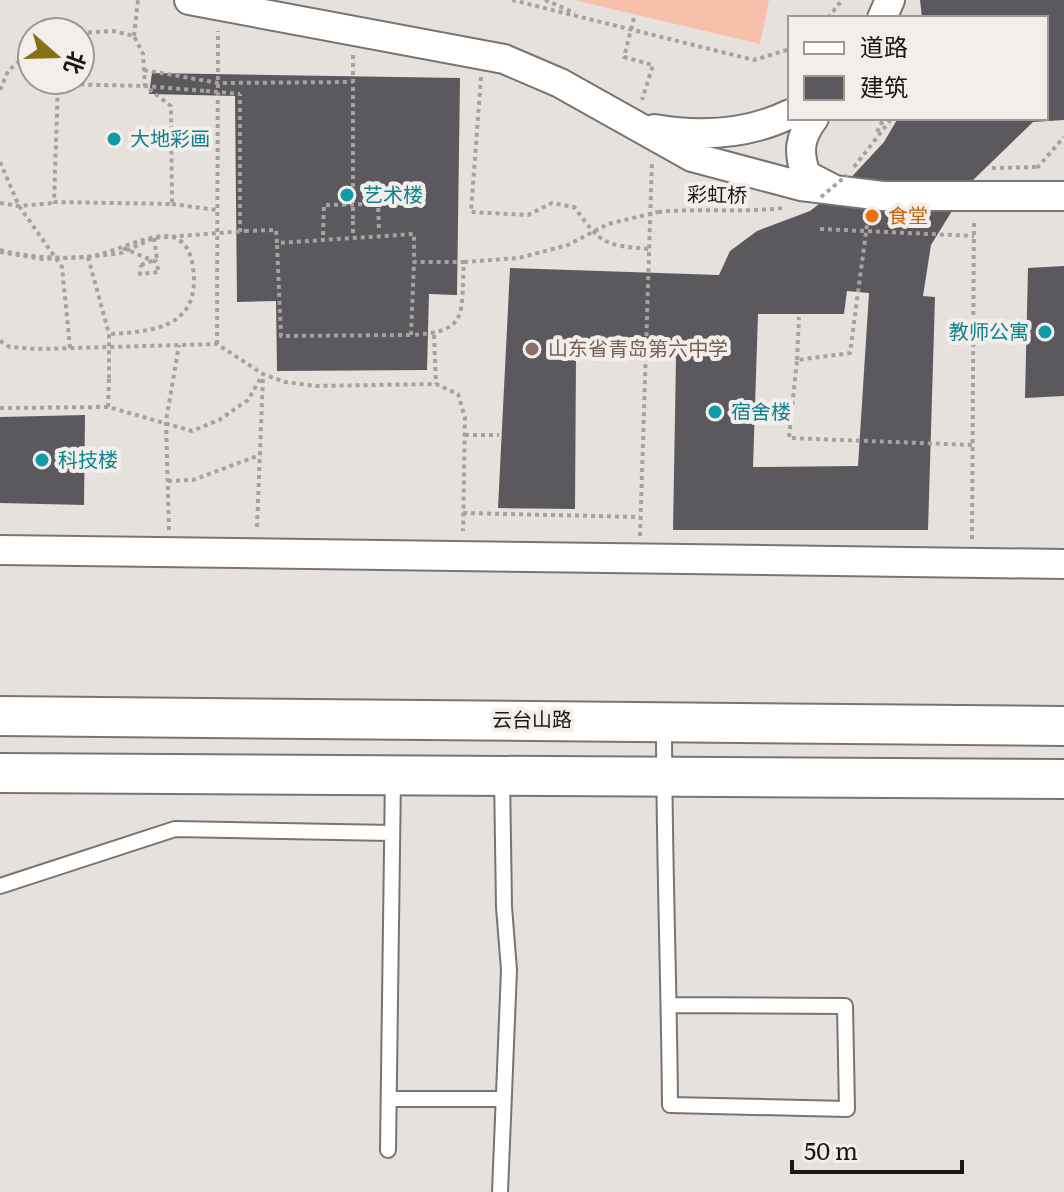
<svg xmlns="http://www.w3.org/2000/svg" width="1064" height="1192" viewBox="0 0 1064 1192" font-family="Literata,'Noto Sans SC',serif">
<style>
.green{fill:#f6c0aa}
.building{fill:#5b595d;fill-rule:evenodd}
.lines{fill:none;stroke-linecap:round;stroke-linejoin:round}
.lane-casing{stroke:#7a7471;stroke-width:18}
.street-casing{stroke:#7a7471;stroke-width:32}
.secondary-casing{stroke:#7a7471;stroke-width:42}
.path{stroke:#a6a29f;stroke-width:4;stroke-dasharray:4 4;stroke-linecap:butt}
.lane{stroke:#fff;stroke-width:14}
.street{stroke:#fff;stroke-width:28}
.secondary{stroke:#fff;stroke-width:38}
.path-bridge{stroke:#a6a29f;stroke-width:4;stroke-dasharray:4 4;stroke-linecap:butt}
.culture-dot{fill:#0f9aa8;stroke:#f4eeeb;stroke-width:3}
.food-dot{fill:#e8710a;stroke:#f4eeeb;stroke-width:3}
.education-dot{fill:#8d6e63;stroke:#f4eeeb;stroke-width:3}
.labels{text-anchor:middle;stroke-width:8;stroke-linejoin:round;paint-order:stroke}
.culture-label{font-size:20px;fill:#0d838f;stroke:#f4eeeb;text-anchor:start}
.street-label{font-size:20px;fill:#1a1817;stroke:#f4eeeb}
.food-label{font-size:20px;fill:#c56008;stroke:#f4eeeb;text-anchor:start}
.education-label{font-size:20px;fill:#785e54;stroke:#f4eeeb;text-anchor:start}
</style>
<rect width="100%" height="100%" fill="#e7e1de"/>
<path class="green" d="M574,0h195l-9,44z"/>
<path class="building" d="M920,0h144v120l-31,2 -65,63 -37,60 -8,51 12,1 -7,233h-255l3,-172 -100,-2 -1,153 -77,-1 12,-240 209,7 11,-24 27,-20 53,-20 35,-27 39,-42 14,-24h148v-100h-124zM847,291l22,2 -11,173 -105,1 5,-153h86z
M152,73l308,5 -3,217 -28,-1 -2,76 -150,1 -1,-70 -39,1 -2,-206 -86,-2z
M1064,266v130l-39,2 3,-130z
M85,415l-1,90 -84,-2v-86z"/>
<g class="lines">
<defs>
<path id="lane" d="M664,725c0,127 5,254 6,380l177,4 -2,-103 -176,-1
M0,886l175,-57 217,4
M389,1099h114
M388,1150l5,-375
M500,1192l9,-222 -5,-63 -2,-132"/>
<path id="street" d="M189,0l315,59 56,24 132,74 109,29 82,10h181
M882,18l8,-18
M814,118c-15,20 -16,34 -8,57l25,13
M654,129c47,8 93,6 136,-15
M0,550l1064,14"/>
<path id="secondary" d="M0,716l1064,10
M0,773l1064,6"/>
</defs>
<use href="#lane" class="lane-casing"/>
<use href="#street" class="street-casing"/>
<use href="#secondary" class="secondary-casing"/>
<path class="path" d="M512,0l242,60 36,-11
M545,0l30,13
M634,18l-10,39 29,8 -11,35
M828,18l14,-18
M80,33l33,-2 21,5 9,18 2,32 26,20 1,98 -118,-2 4,-118 87,2 61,5
M134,36l4,-36
M353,55v166
M144,70l74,13 135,-1
M481,77l-10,135 57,3 24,-12 22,4c28,37 28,38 75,42
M0,90l8,-19 24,-21
M230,93l10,1
M877,132l7,-14
M0,162l19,44 43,61 8,81
M854,167l38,-49
M992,168l45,-1
M1037,168l27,-31
M0,203l19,3 34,-3
M172,204l45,6
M658,212c42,-4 83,1 125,-4
M868,217l-18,136 -53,7 -8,78 184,7
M820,229l154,7
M245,231l31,-1 1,13 137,-9v28h50c-4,51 7,70 -53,73l3,-73
M323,235l1,-30 54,-1 1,27
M154,238l3,21
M277,245l4,91 130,-1
M123,248l33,14 3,10 -19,2 1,-9
M0,250c27,7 57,9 85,7 40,-2 106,-58 109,22 1,50 -46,53 -85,55
M434,335l2,49
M0,341l10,6 27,2 180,-5 46,30 22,8 31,4 120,-2 22,10 7,24 -2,113
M217,344l1,-313
M646,347l30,1
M797,360l2,-43
M108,407l1,-28
M0,408l108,-1 84,24 27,-11 29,-20 15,-26
M465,435h34
M168,481l25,-1 67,-25
M463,513l177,4
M257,527l6,-151
M169,530l-3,-109 13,-76
M640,536l12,-375
M972,539l2,-320"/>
<use href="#lane" class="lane"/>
<use href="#street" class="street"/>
<use href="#secondary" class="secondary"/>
<path class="path-bridge" d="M206,91l24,2
M821,197l26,-22
M353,221v14
M240,232v-138
M0,252l42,7 46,-2 33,-4 33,-15 91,-7
M88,257l21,77v45
M464,262l55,-4 49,-13 40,-21 50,-12
M141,265l16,-6"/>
</g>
<g class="culture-dot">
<circle cx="114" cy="139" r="8"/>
<circle cx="347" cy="195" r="8"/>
<circle cx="1045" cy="332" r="8"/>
<circle cx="715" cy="412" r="8"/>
<circle cx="42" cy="460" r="8"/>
</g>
<circle class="food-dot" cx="872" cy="216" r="8"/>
<circle class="education-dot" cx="532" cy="349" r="8"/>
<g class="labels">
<g class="culture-label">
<text x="130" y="146">大地彩画</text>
<text x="363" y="202">艺术楼</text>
<text x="1029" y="339" text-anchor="end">教师公寓</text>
<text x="731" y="419">宿舍楼</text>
<text x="58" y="467">科技楼</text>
</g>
<g class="street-label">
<text transform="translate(717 195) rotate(1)" y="7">彩虹桥</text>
<text x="532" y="727">云台山路</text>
</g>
<g class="food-label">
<text x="888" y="223">食堂</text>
</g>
<g class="education-label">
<text x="548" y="356">山东省青岛第六中学</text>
</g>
</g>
<rect x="788" y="16" width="260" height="104" fill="#f4eeeb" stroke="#9d9896" stroke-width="2"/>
<rect x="804" y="42" width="40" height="12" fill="#ffffff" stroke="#9d9896" stroke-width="2"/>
<text x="860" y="56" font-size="24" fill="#1a1817">道路</text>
<rect x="804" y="76" width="40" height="24" fill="#5b595d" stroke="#9d9896" stroke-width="2"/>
<text x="860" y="96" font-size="24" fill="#1a1817">建筑</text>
<g transform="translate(56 56) rotate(110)"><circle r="38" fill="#f4eeeb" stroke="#9d9896" stroke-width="2"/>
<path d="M0-6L14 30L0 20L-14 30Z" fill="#867213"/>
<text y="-12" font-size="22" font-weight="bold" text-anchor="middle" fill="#1a1817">北</text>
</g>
<path d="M792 1160v12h170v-12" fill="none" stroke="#1a1817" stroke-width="4"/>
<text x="804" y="1160" font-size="24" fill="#1a1817" stroke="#f4eeeb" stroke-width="6" paint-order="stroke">50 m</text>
</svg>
